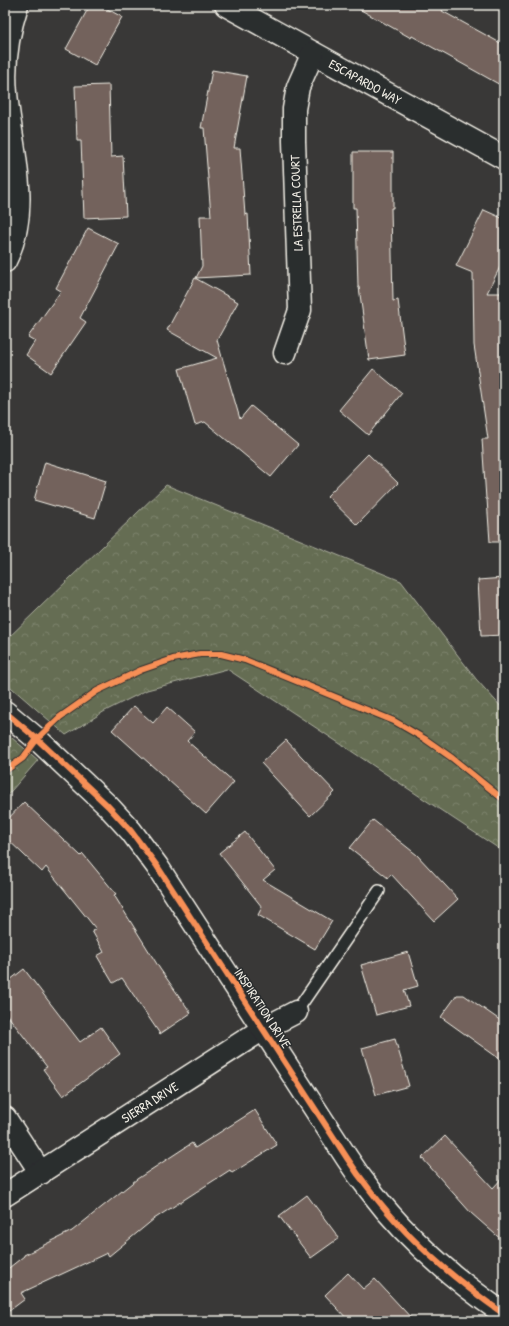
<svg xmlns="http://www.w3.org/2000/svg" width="509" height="1326" viewBox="0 0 509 1326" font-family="'Patrick Hand',sans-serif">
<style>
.park{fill:url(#park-crowns);stroke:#acaf9e}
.building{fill:#73625b;stroke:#f4f1e8}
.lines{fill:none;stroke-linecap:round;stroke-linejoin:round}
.service-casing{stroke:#f4f1e8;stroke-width:14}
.minor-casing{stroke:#f4f1e8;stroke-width:25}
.tertiary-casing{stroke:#f4f1e8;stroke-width:25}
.service{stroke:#2a2d2e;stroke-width:11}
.minor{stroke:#2a2d2e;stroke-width:22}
.tertiary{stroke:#2a2d2e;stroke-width:22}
.cycleway-casing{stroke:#2a2d2e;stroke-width:8}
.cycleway{stroke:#f78f57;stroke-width:6}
.labels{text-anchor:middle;stroke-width:3;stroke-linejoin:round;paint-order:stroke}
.street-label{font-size:13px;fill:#f4f1e8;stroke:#2a2d2e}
</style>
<defs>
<pattern id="park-crowns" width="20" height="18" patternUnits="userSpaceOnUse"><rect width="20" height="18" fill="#656d53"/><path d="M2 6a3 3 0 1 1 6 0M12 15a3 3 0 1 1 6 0" fill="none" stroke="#7c826c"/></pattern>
</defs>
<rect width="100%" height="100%" fill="#393837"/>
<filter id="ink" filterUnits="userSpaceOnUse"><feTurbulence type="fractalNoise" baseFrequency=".025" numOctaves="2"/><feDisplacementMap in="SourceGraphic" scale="8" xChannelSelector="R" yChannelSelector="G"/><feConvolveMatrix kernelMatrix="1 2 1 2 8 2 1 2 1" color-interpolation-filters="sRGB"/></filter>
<g filter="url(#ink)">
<path class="park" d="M166,485l235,96 75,98 28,31v142l-277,-183 -80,21 -42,21 -39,24 -61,-53v-41z
M5,732l33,28 -33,38z"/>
<path class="building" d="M90,5h10l22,12 -27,48 -29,-16z
M352,5h93l-3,6 62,34v42l-92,-51 -1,2z
M212,70l35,6 -13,72h6l5,67 3,-1 3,61 -55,3 6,-12 -2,-50h11l-7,-88h-3z
M109,85l2,72 12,-1 3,60 -42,2 -3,-77h-4l-2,-55z
M353,152h40v56h-2l2,93 5,-1 7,55 -36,5 -10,-73h-1l-2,-79h-3z
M484,210l20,9v40l-17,34h17v249h-14l-3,-43h-1l-4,-60h6l-14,-94 -1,-72 -17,-7z
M88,228l31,16 -39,74 6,4 -35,51 -25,-18 9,-14 -7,-4 33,-46 -5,-3z
M195,278l43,24 -21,38 23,79 11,-13 47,39 -27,32 -66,-55 -10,3 -16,-56 38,-11 -50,-28z
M373,369l29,24 -34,42 -29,-25z
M368,454l30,29 -41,42 -30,-29z
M45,462l61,19 -11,37 -61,-18z
M504,578v57l-23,1 -3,-56z
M134,706l19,17 14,-16 28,25 -8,9 47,41 -28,32 -94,-84z
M286,740l49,52 -25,24 -49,-53z
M24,802l57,54 2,-2 33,40 -2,1 46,74 31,44 -31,21 -38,-56 -9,5 -16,-27 7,-4 -12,-21 4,-2 -50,-62 -4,5 -37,-35v-15z
M373,820l44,35 41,44 -24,22 -43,-47 -3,4 -38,-30z
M245,832l30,38 -12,10 69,41 -17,28 -57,-34 4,-8 -43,-54z
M408,952l10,34 -14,4 5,16 -33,9 -15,-50z
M24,969l56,73 21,-15 19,27 -57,42 -20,-27 4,-2 -42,-55v-28z
M457,995h7l40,28v39l-63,-45z
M395,1039l14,47 -33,9 -14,-47z
M255,1110l22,35 -45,28 -2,-3 -76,49 -45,37 -2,-3 -86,40 4,6 -20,15v-43l19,-15v-1l48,-24 65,-52 55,-36 3,5z
M445,1136l48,52 11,-12v66l-33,-29 -49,-55z
M307,1195l32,43 -28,20 -32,-42z
M348,1273l15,16 12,-10 39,42h-65l-24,-26z"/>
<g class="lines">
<defs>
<path id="service" d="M296,1012l83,-121"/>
<g id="minor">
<path id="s1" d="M226,5l278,153"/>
<path d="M5,261c27,-54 6,-112 1,-168 -3,-30 2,-60 11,-88"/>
<path d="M285,353l15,-43 -6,-169v-32l4,-22 15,-34"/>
<path d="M5,1118l36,55"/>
<path id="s2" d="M5,1195l258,-166 33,-17"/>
</g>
<path id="tertiary" d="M5,712l32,27 71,67 23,25 26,35 190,292c7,11 15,22 23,32 36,48 85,90 134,124"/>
</defs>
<use href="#service" class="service-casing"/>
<use href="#minor" class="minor-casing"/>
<use href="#tertiary" class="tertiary-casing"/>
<use href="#service" class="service"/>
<use href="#minor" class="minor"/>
<use href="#tertiary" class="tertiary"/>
<defs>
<path id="cycleway" d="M5,712l32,27 71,67 23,25 26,35 190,292c7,11 15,22 23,32 36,48 85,90 134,124
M5,771l18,-13 14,-19 23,-22 37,-26 44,-21 32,-11 27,-5h21l24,6 149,61 31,18 27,19 52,42"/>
</defs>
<use href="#cycleway" class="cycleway-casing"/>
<use href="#cycleway" class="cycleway"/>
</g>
</g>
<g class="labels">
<g class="street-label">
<text dy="5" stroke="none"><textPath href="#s1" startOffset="159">ESCAPARDO WAY</textPath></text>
<text transform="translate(296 203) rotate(-92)" y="5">LA ESTRELLA COURT</text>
<text transform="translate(263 1008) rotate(57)" y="5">INSPIRATION DRIVE</text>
<text dy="5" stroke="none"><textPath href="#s2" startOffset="172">SIERRA DRIVE</textPath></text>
</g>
</g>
<rect width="509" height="1326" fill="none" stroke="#2a2d2e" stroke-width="20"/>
<rect x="10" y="10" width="489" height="1306" fill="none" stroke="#f4f1e8" stroke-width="1.5" filter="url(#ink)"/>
</svg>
